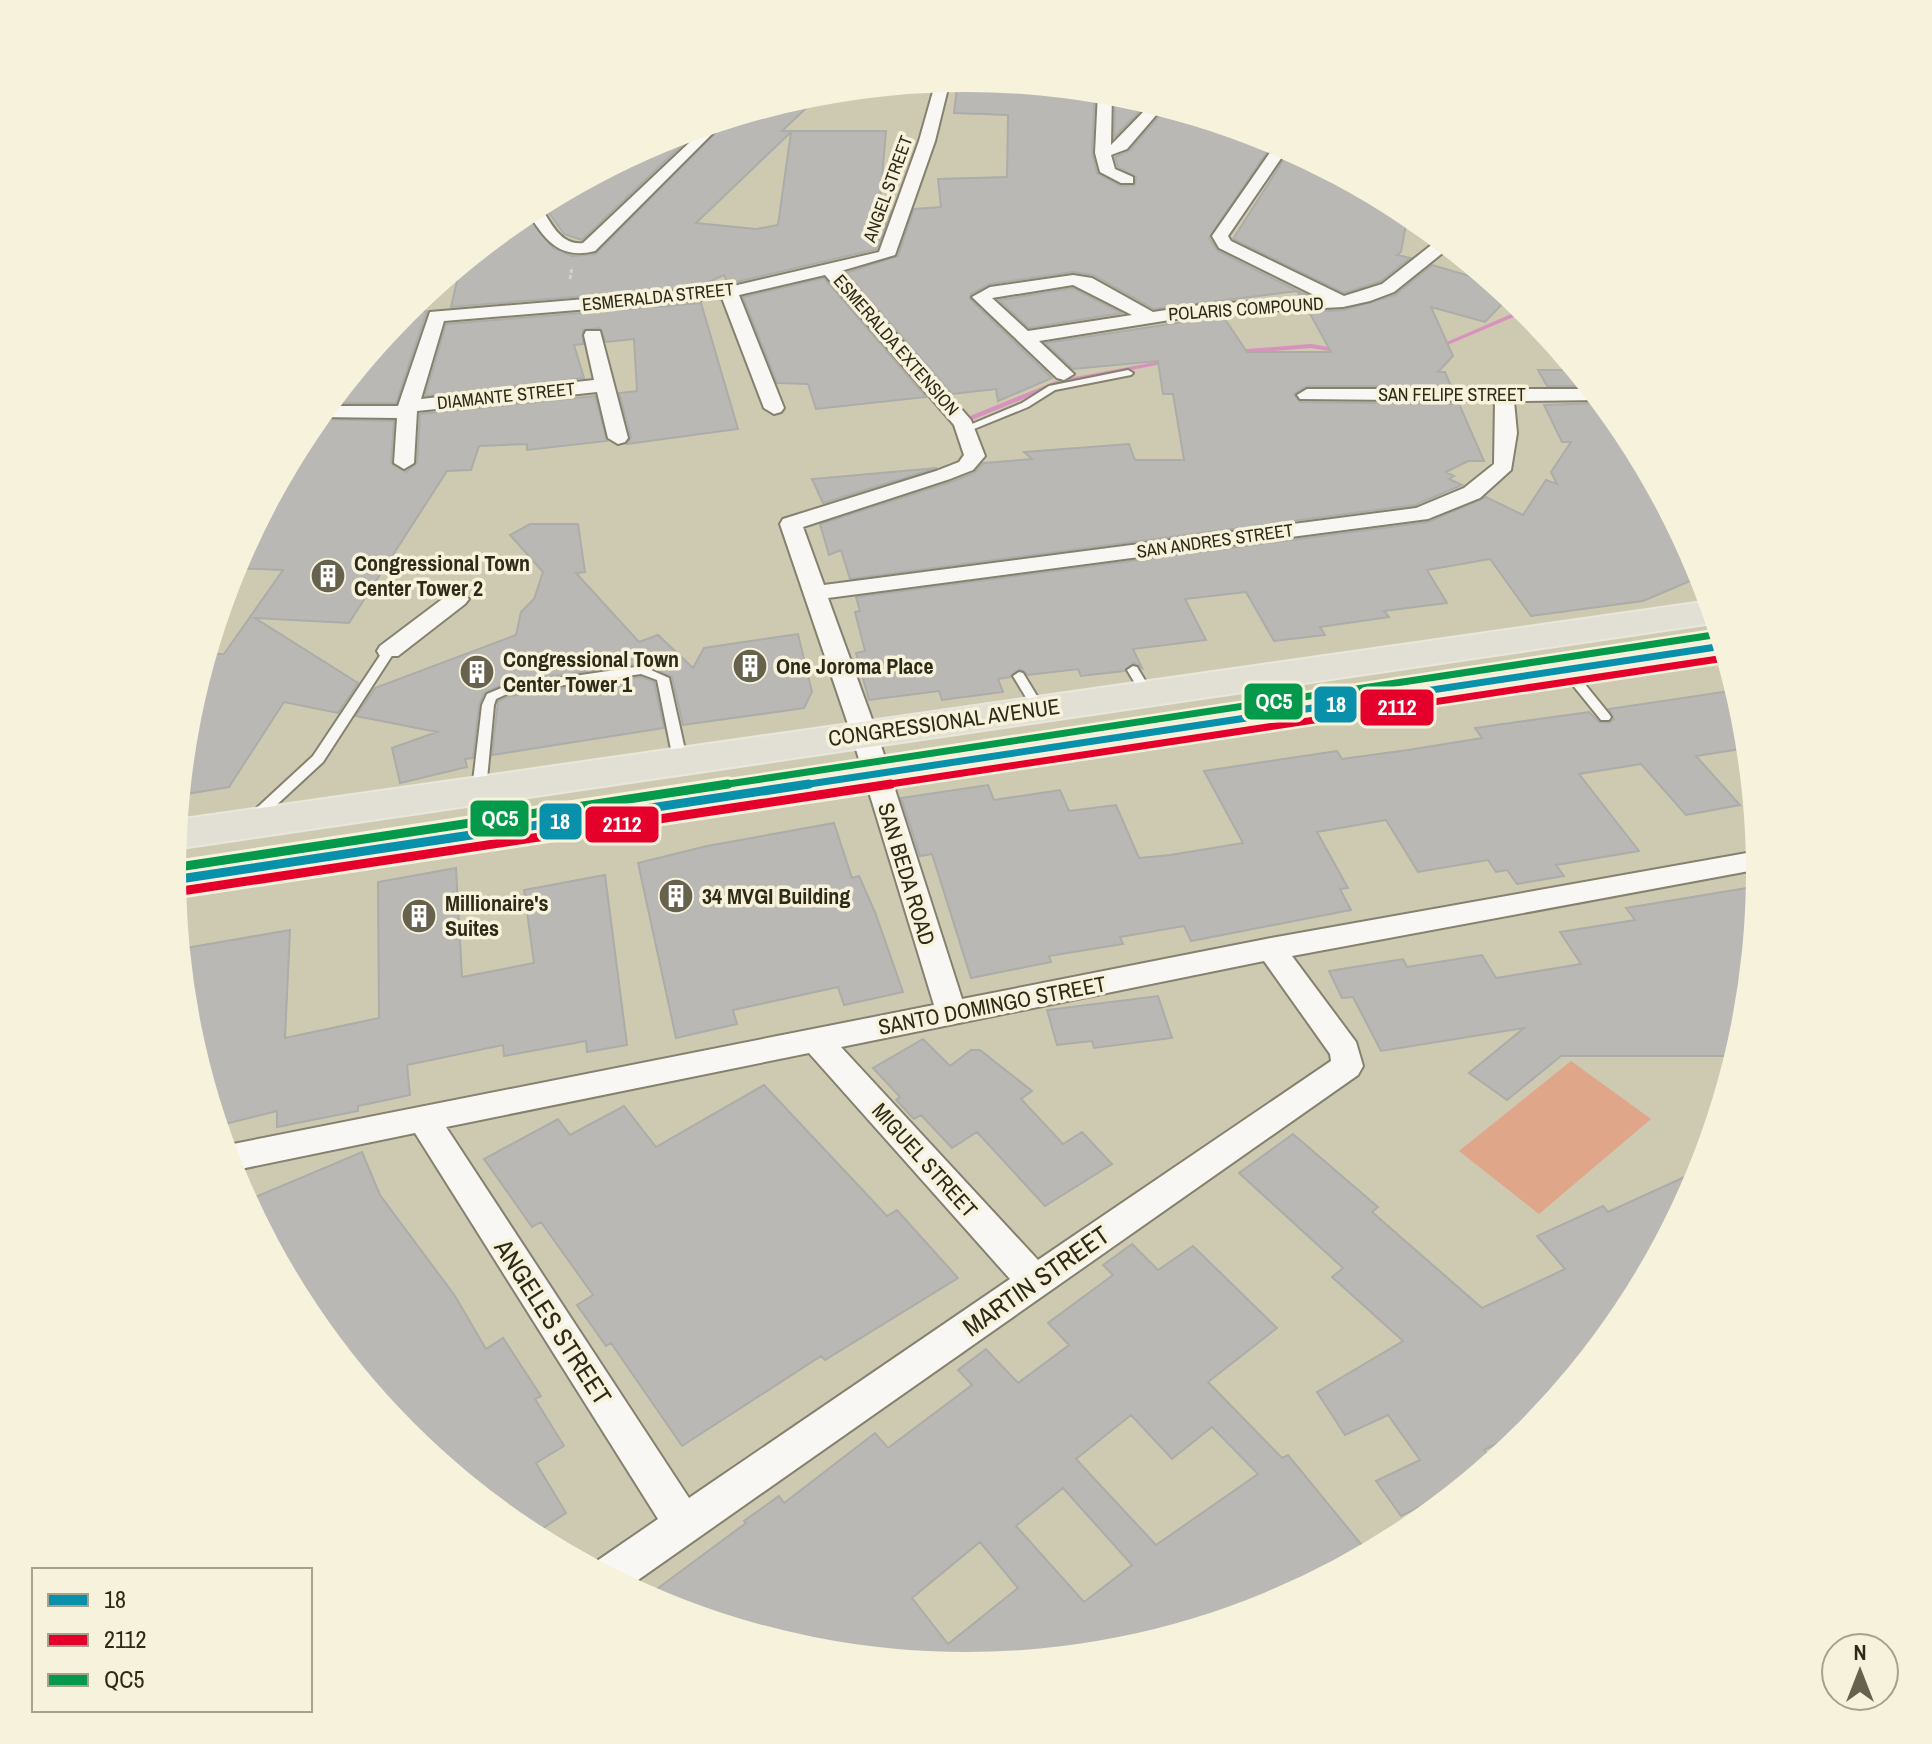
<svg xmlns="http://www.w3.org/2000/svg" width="1932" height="1744" viewBox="0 0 1932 1744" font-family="'Archivo Narrow',sans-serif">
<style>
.green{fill:#dfa689}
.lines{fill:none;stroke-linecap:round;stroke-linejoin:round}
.stream{fill:#d793bd;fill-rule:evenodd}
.building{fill:#b9b8b4;stroke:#acaca8;stroke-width:2;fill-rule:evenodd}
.service-casing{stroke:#85816e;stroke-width:4}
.minor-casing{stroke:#85816e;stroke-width:4}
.primary-casing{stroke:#e9e7dc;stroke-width:4}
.path{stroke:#d4d2ca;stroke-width:3;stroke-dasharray:4 2;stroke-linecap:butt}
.service{fill:#f8f7f3;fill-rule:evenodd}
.minor{fill:#f8f7f3;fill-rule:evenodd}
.primary{fill:#e2e0d4;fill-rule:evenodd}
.bus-1-far1-casing{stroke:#f7f2db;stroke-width:12}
.bus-1-casing{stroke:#f7f2db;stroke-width:15}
.bus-2-far1-casing{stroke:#f7f2db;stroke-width:12}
.bus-2-casing{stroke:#f7f2db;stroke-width:15}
.bus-3-far1-casing{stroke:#f7f2db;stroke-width:12}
.bus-3-casing{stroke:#f7f2db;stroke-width:15}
.bus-1-far1{stroke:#0990aa;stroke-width:7}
.bus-1{stroke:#0990aa;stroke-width:9}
.bus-2-far1{stroke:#e4002b;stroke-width:7}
.bus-2{stroke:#e4002b;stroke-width:9}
.bus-3-far1{stroke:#059a4b;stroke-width:7}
.bus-3{stroke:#059a4b;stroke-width:9}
.labels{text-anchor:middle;stroke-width:7;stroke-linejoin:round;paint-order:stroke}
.far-street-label{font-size:18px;fill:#2e2a18;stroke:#f7f2db}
.poi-label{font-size:22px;font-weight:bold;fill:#2e2a18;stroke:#f7f2db;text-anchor:start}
.street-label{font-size:22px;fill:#2e2a18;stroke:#f7f2db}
.near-street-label{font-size:26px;fill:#2e2a18;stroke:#f7f2db}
.line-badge{stroke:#f7f2db;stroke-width:3}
.badge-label{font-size:22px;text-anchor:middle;font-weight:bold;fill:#fff}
</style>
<rect width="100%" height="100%" fill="#cecab1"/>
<path class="green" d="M1571,1061l80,58 -112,95 -80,-63z"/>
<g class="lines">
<path class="stream" d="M1525,308l3,3 -90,38 -5,-1z
M1311,344l30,5 3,2 -3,2 -30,-5 -77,6 -3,-2 3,-2z
M1171,359l2,1v2l-110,21 -101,41 -7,-2 104,-42z"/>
</g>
<path class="building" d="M970,78l125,13 -3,62 5,20 24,13 14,-1 1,-8 -18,-10 -3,-10 14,-6 38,-44 110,35 -8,7 -60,89 9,13 90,45h-8l-3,-5 -143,18 -61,-34 -20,-3 -83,12 -19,10 -1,5 82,79 -54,23 -2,-12 -44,5 -106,-121 52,-17 16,-47 27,-2 -3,-28 69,-2 1,-62 -54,-2 3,-26h13z
M823,92l-41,39h104l-7,81 12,-1 -14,38 -149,35 -4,-9 -27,12 -246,20 10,-43 63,-52 29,36 19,8 23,-2 135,-136zM791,132l-13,93 -22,4 -60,-6z
M1115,93l34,9 -35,35z
M702,126l-120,114 -18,-6 -22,-31 121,-65z
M1291,154l-1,6 28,4 90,49 -7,39 -4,3 13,3 -29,23 -37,12 -111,-54 51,-80z
M1432,265l51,15 4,-3 23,19 -25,26 -54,-15 22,49 -15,16h7l6,14h-144l-13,8 6,8 159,2 25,57h-16l-22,11 8,4 -5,3 13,6 -47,20 -565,74 -9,-29 -12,5 -9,-31 131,-42 23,-9 9,-10 49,-4 -8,-7 105,-8 6,16h49l-11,-66h-10l-5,-33 -85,8 -28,-26 178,-27 24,36h84l-22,-40 35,-2 51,-15z
M824,278l102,119 -110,12 -8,-25 -31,-1 -34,-86z
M1073,288l49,25 -93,15 -30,-28z
M701,303l37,126 -111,15 4,-7 -12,-44 18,-2 -3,-52 -28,3 -6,-14 -17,2v14l-9,1 10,33 -159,18 21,-72z
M427,311l-31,92h-67l74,-91z
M1538,370h38l12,16h-41z
M595,396l12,45 -80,9v-6l-48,2 -8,24 -24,1 -98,152 -94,-5 103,65 -20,30 -54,-11 -55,85 -49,8 7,-78 19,-63h18l59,-84 -50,-2 82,-149 79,2 -3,42 15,9 11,-9 3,-49z
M1598,403l28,28 76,145 -59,25 -112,15 -41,-57 -63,11 20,33 -63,8 5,6 -69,10 5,8 -51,6 -28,-49 -61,7 21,41 -73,9 9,19 -8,-5 -10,8 -43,5 -3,-7 -50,6 -8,-6 -10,8 -12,2 5,13 -61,8 -3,-9 -70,9 -13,-47 9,-2 -10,-39 5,-1 -4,-14 572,-75 58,-25 37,18 23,-35 11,4 -6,-12 20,-30h-9l-18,-37z
M937,468l-114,35 -11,-24z
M530,524h48l7,48 -9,1 63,69 19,-7 35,33 11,-20 94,-14 14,58 -8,16 -121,17 -11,-48 -30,-14 -136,20 -22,10 -5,12 -6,53 -8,1 2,8 -67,16 -8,-35 45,-16 -81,-16 19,-28 141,-53 5,-23 13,-13 9,-27 -33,-37z
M641,677l13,5 10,46 -172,27 6,-54 12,-5z
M1736,690l9,28 3,30 -52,8 44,49 -54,10 -45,-51 -62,10 60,77 -83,14 8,11 -47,8 -10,-14 -11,2 -8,-12 -70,12 -32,-52 -69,12 31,56 -8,1 11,21 -160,31 -7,-15 -64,11 3,7 -74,12 2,6 -80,16 -39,-124 -12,2 -19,-58 87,-13 6,15 66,-10 9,21 47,-6 23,53 31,-3 73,-12 -39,-72 133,-20 5,8 66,-9 74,-12 -7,-10 114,-16 10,10 10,1 5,-4 -5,-10z
M834,823l18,55 7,-2 16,36 28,80 -59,13 -6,-18 -105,23 4,14 -61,14 -38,-175 69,-17z
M456,868l6,109 72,-14 -10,-73 81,-15 22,170 -40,7 -1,-11 -82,15 -1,-11 -96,20 3,30 -52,11v5l-81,16v-16l-60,15 -30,-100 -7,-77 110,-19 -5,108 94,-20 -1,-136z
M1759,886l-14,141 -9,29h-175l-54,44 -38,-27 55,-45 -143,23 -28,-54 -11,1 -13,-27 74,-12 4,8 75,-12 14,23 85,-14 -21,-32 75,-12 -9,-12z
M1158,996l14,42 -78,10 -2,-7 -35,4 -10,-35z
M923,1039l27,27 21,-16h9l52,41 -11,8 42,45 19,-12 30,32 -67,42 -68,-74 -25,16 -31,-33 -7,4 -18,-19 4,-3 -27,-29z
M764,1085l123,131 10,-6 61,68 -133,82 -4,-4 -139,90 -71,-103 -5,3 -29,-41 16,-10 -52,-73 -9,5 -48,-68 74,-40 12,16 54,-29 32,41z
M1293,1134l85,73 -6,5 110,96 83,-39 -28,-33 66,-30 5,6 94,-43 -76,145 -94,113 -48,23 9,12 -26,21 -66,33 -25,-35 44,-21 -32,-45 -43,20 -28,-43 86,-51 -71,-64 11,-9 -104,-95z
M362,1152l18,43 75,101 31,53 17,-11 38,58 -6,3 29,47 -28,17 30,50 -35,23 -127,-103 -71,-87 -36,-61 -5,3 -46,-87z
M1132,1244l26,26 35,-24 84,82 -69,54 74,76 6,-3 77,94 -39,27 -57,30 -149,45 -154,15 -155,-15 -149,-46 -16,-8 100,-74 -2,-2 35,-25 5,7 91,-70 13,15 84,-63 -14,-15 28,-21 32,34 51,-38 -21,-22 65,-48 -10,-10zM1131,1415l41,44 40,-32 46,47 -102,71 -80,-86zM1063,1488l69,77 -48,37 -68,-76zM980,1542l38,46 -70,56 -36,-46z"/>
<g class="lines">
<defs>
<path id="service" d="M1128,370l5,3 -2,2 -76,15 -27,17 -59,24 -9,-2 62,-26 27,-17z
M389,647l6,4 -72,111 -65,60h-10l-2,-3 2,-3 65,-60 72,-108z
M642,666l27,12 18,81 -2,3 -5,1 -7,-4 -16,-79 -16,-6 -132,19 -13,6 -2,6 -8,85 -7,4 -5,-1 -2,-3 10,-85 5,-11 19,-8z
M1133,666l4,1 15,25 -2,3 -4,1 -4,-1 -15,-25z
M1567,666l4,1 38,47 2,3 -2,3h-8l-38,-47 -2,-3z
M1019,672l4,1 22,36 -2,3h-8l-2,-3 -20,-33z"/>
<path id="minor" d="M950,80l-15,61 -40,114 -54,16 130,149 14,36 -12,14 -23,9 -147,48 21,58 592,-77 48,-20 30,-24 1,-63 -195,-2 -3,-4 10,-6h285l9,11 -87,1 3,32 -6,37 -31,28 -52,21 -600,79 49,135 85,266 309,-61 487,-87 2,18 -468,87 64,86 7,24 -5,9 -730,512 -36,-19 2,-5 64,-44 -243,-386 -184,38 -8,-25 711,-141 -83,-272 -71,-209 3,-5 153,-48 23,-9 5,-7 -10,-30 -129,-150 -86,20 45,113 -3,4 -7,2 -10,-6 -42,-110 -278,23 -23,78 173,-19 -10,-45 2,-4h14l28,107 -3,4 -7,2 -10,-6 -11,-46 -180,19 -3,52 -10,6 -10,-6 3,-45 -80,-1 9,-11h72l32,-94 299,-25 150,-35 40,-111 17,-60zM1264,961l66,93 1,7 -293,199 -197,-213zM809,1053l201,226 -321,219 -243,-371z
M1098,92h14l-1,53 41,-42 12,3 -37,43 -16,6 4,14 18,8v6h-12l-21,-11 -5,-19z
M727,119l-132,132c-36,9 -50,-11 -68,-40l12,-7c11,17 21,42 44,39l125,-118z
M1280,144l12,6 -10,7 -54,79 3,5 113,55 38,-12 57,-45 11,8 -56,45 -24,9 -27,6 -136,7 -168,27 35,33 -10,6 -7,-2 -85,-81 18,-10 83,-12 19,3 61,34 54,-8 113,-6 -101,-50 -7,-12 59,-85zM1073,285l59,30 -104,16 -36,-33z
M457,592l12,7 -4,5 -67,52h-18l-3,-5 3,-5 69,-52z"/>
<path id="primary" d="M1710,601l6,21 -3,1 -1539,226 3,-29z
M1720,635l6,21 -3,1 -1549,238 -1,-30z"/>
</defs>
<use href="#service" class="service-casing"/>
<use href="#minor" class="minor-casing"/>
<use href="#primary" class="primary-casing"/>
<path class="path" d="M570,279l2,-12"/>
<use href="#service" class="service"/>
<use href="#minor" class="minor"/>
<use href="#primary" class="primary"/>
<defs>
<path id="bus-1-far1" d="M796,786l927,-140"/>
<path id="bus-1" d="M173,880l636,-96"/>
<path id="bus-2-far1" d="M877,786l848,-128"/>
<path id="bus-2" d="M175,892l716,-108"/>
<path id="bus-3-far1" d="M715,786l1005,-152"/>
<path id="bus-3" d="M172,868l556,-84"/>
</defs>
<use href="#bus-1-far1" class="bus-1-far1-casing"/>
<use href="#bus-1" class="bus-1-casing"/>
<use href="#bus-2-far1" class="bus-2-far1-casing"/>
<use href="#bus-2" class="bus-2-casing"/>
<use href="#bus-3-far1" class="bus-3-far1-casing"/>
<use href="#bus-3" class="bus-3-casing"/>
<use href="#bus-1-far1" class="bus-1-far1"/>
<use href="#bus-1" class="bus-1"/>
<use href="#bus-2-far1" class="bus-2-far1"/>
<use href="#bus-2" class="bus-2"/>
<use href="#bus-3-far1" class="bus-3-far1"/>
<use href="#bus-3" class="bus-3"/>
</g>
<defs>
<symbol id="building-disc" viewBox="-11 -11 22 22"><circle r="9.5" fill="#66624e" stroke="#f7f2db"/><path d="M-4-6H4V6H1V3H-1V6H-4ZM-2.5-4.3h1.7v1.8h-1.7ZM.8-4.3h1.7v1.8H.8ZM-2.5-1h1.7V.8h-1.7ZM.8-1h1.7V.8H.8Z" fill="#fff"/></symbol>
</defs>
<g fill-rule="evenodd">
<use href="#building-disc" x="308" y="556" width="40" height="40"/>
<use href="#building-disc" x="730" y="646" width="40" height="40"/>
<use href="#building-disc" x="457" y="652" width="40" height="40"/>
<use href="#building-disc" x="656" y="876" width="40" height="40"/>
<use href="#building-disc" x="399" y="896" width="40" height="40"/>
</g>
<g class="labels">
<g class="far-street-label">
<text transform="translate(888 189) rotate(-70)" y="6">ANGEL STREET</text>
<text transform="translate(658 297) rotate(-6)" y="6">ESMERALDA STREET</text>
<text transform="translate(1246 309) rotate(-4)" y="6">POLARIS COMPOUND</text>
<text transform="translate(896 345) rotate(49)" y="6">ESMERALDA EXTENSION</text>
<text x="1452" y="401">SAN FELIPE STREET</text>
<text transform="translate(506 396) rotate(-6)" y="6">DIAMANTE STREET</text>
<text transform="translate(1215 541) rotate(-8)" y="6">SAN ANDRES STREET</text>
</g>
<g class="poi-label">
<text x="354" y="571">Congressional Town<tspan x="354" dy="25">Center Tower 2</tspan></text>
<text x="503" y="667">Congressional Town<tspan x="503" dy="25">Center Tower 1</tspan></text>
<text x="776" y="674">One Joroma Place</text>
<text x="702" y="904">34 MVGI Building</text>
<text x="445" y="911">Millionaire's<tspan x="445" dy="25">Suites</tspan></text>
</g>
<g class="street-label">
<text transform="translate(944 722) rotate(-8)" y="8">CONGRESSIONAL AVENUE</text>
<text transform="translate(907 874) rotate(73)" y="8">SAN BEDA ROAD</text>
<text transform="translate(992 1005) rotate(-11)" y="8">SANTO DOMINGO STREET</text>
<text transform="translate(925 1160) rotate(48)" y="8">MIGUEL STREET</text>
</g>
<g class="near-street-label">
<text transform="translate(1036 1281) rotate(-35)" y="9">MARTIN STREET</text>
<text transform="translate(553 1322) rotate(57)" y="9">ANGELES STREET</text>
</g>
</g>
<path d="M0 0H1932V1744H0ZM186 872a780 780 0 1 1 1560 0a780 780 0 1 1-1560 0Z" fill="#f7f2db" fill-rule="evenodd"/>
<g class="line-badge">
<rect x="1243" y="682" width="61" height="39" rx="8" fill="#059a4b"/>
<rect x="1313" y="685" width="45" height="39" rx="8" fill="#0990aa"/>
<rect x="1359" y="688" width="76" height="39" rx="8" fill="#e4002b"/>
<rect x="469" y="799" width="61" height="39" rx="8" fill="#059a4b"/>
<rect x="538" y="802" width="45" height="39" rx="8" fill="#0990aa"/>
<rect x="584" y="805" width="76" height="39" rx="8" fill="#e4002b"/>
</g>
<g class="badge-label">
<text x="1274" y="709">QC5</text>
<text x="1336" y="712">18</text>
<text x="1397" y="715">2112</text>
<text x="500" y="826">QC5</text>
<text x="560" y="829">18</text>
<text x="622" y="832">2112</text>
</g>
<rect x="32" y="1568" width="280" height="144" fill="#f7f2db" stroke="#a7a28d" stroke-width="2"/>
<rect x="48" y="1594" width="40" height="12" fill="#0990aa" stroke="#a7a28d" stroke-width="2"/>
<text x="104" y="1608" font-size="24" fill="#2e2a18">18</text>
<rect x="48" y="1634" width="40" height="12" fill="#e4002b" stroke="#a7a28d" stroke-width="2"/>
<text x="104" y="1648" font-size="24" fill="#2e2a18">2112</text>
<rect x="48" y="1674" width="40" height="12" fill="#059a4b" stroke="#a7a28d" stroke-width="2"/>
<text x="104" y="1688" font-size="24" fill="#2e2a18">QC5</text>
<g transform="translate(1860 1672)"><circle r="38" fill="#f7f2db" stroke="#a7a28d" stroke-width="2"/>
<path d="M0-6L14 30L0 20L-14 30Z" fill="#66624e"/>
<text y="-12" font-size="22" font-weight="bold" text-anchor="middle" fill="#2e2a18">N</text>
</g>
</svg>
